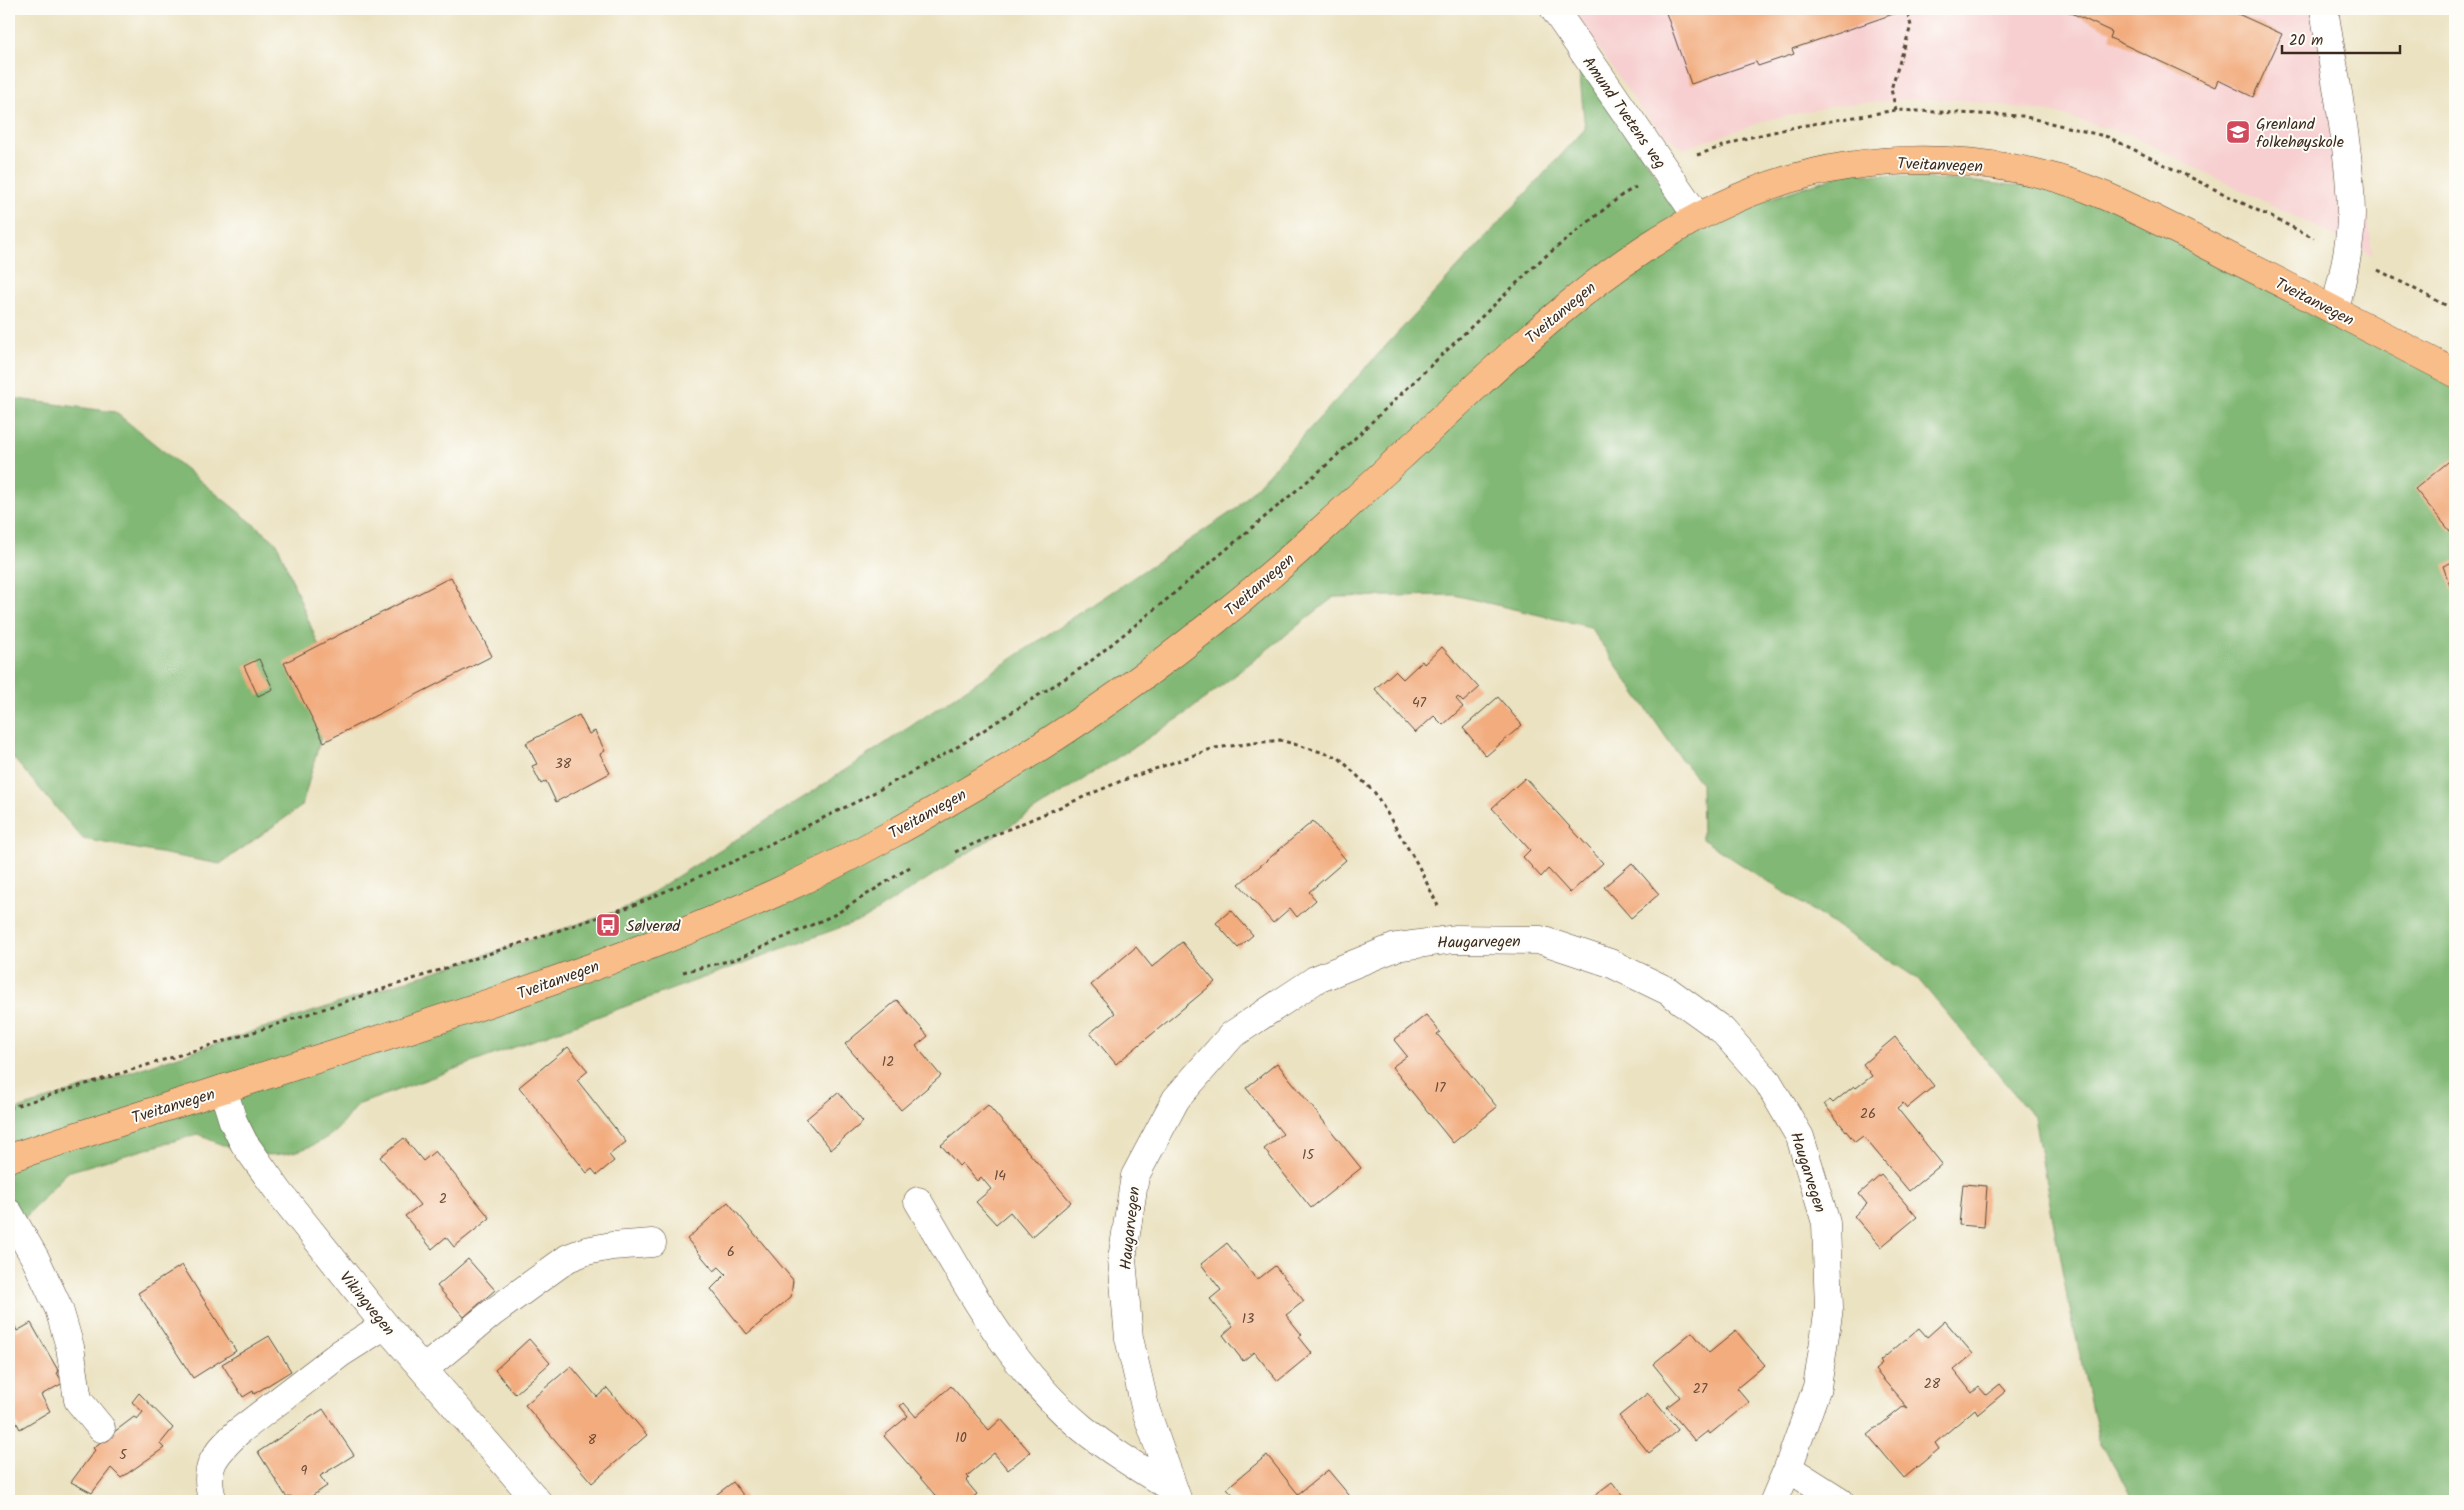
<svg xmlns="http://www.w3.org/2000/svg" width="2464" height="1510" viewBox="0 0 2464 1510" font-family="Kalam,sans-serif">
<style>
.built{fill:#f7cfd0}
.forest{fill:#81b874;stroke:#5e7149}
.building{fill:#f2ac7e}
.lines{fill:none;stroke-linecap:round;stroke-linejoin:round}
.minor-casing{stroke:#554636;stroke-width:29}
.major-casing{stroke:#554636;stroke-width:29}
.path{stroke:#554636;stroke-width:3;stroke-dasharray:4 4;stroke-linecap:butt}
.minor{stroke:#fff;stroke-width:28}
.major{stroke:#f8bd88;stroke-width:28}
.labels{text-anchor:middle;stroke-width:4;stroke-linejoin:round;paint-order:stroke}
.number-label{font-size:14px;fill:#694a36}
.street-label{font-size:16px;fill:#3b2a1e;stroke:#fdfcf7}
.poi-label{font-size:16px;fill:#3b2a1e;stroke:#fdfcf7;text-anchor:start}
</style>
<rect width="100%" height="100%" fill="#fdfcf7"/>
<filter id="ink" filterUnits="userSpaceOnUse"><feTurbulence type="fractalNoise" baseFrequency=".02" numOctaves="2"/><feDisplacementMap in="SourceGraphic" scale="10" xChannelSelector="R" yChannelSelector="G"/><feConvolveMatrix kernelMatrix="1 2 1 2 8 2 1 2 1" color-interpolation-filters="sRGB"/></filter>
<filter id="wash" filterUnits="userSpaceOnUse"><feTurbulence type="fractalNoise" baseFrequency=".0096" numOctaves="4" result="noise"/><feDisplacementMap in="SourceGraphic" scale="20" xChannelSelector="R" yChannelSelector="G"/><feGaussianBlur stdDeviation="1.12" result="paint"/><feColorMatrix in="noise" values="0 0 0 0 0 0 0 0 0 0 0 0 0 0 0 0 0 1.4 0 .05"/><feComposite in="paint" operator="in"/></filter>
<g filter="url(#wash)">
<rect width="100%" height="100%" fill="#ebe2c1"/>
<path class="built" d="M1572,9h768l33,246 -241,-119 -77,-23 -93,-13 -50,-1 -76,6 -68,15 -85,29 -25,-21 -21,-24z"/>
<path class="forest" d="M1577,48l110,178 162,-54 227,18 379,188v1123h-321l-36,-63 -32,-147 -32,-174 -116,-138 -216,-140 -1,-56 -20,-24 -91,-132 -136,-32 -120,2 -150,118 -318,203 -509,187c-8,9 -16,22 -25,29 -46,32 -88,23 -134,0l-131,38 -58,63v-123l618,-204 185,-116 424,-283 349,-380z
M9,398l106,14 162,131 58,143 -33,120 -82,58 -137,-25 -74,-86z"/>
<g id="blocks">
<path class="building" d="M1895,9l1,4 -104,36 2,5 -36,12 -2,-4 -65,22 -26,-74z
M2063,9h164l55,25 -29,63 -35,-17 -3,7 -105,-49 2,-6z
M2453,458l2,2v67l-5,4 -35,-42z
M2455,561v27l-4,1 -8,-23z
M451,577l41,79 -168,86 -40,-79z
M1442,647l37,41 -16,14 -5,-5 -2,2 7,8 -20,18 -9,-9 -19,17 -40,-44 20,-18 8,8 19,-18 2,3z
M259,659l14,30 -15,7 -14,-30z
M1498,697l24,28 -36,31 -23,-28z
M579,715l10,19 6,-3 10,20 -5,3 10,19 -54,29 -10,-21 -5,3 -9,-18 5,-2 -11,-21z
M1525,778l78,85 -33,30 -22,-24 -7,8 -18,-20 7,-7 -38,-42z
M1313,821l33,39 -37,32 7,8 -19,17 -7,-9 -17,15 -34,-39z
M1632,863l27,31 -28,24 -27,-31z
M1231,910l22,25 -15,13 -22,-25z
M1182,942l33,40 -99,82 -26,-31 25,-20 -24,-28 45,-38 16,20z
M897,1000l31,36 -12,10 25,30 -40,34 -56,-66z
M1426,1015l14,17 -3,2 60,73 -44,36 -61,-76 15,-11 -13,-16z
M1895,1037l39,49 -27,22 -4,-5 -6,5 45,56 -33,27 -46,-55 -8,6 -31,-38 6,-4 3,3 21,-17 2,2 16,-12 -9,-12z
M568,1047l20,24 -11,9 49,62 -17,13 5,6 -17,14 -5,-6 -5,4 -68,-86z
M1277,1063l84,105 -50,40 -47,-59 19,-15 -37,-46z
M838,1092l25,30 -32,27 -25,-30z
M988,1105l83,97 -40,35 -21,-25 -14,12 -20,-22 15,-13 -10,-12 -4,4 -15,-18 -3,3 -18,-21z
M404,1138l19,23 12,-10 55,67 -36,29 -8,-10 -14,12 -27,-33 15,-11 -40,-48z
M1881,1175l36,42 -36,30 -27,-31 13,-12 -8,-10z
M1963,1184l24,2 -3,41 -25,-2z
M728,1202l65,78 -2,17 -44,37 -36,-45 15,-15 -7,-7 -5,4 -27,-32z
M1227,1243l30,37 18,-14 29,35 -18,14 16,20 -3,2 13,16 -34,28 -24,-29 -11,9 -20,-26 10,-9 -23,-27 11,-9 -20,-26z
M468,1259l27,31 -31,27 -27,-31z
M182,1265l54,86 -43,27 -55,-85z
M1945,1321l28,33 -19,16 18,23 7,-6 7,8 14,-11 6,7 -28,23 -3,-5 -40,34 4,6 -35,29 -36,-43 36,-29 4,2 -33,-38 7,-6 -2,-3 39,-33 8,9z
M31,1323l28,49 -2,1 6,10 -22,12 9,16 -30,18 -11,-20v-82l5,-3 3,7z
M1736,1331l29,34 -28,23 12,14 -39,32 -2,-3 -13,10 -28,-34 13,-10 -27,-33 39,-32 17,21z
M269,1336l22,35 -37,23 -1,-3 -10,6 -21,-33z
M529,1339l21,24 -35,31 -20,-24z
M571,1366l26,31 10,-9 40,47 -55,48 -67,-78z
M951,1386l38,44 12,-11 29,33 -22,18 -14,-17 -27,23 2,2 -3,3 11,13 -8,7h-29l-56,-65 24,-20 -8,-10 4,-3 12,14z
M139,1393l34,35 -13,16 4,4 -43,30 -10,-10 -19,25 -21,-11 24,-32 -2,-2 41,-31 3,2 6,-7 -11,-10z
M1648,1393l30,37 -29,23 -30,-37z
M323,1409l31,46 -34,21 7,10 -23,15h-9l-4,-5 -4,2 -29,-46z
M1267,1455l31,39 30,-24 26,31h-115l-12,-13z
M733,1482l15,19h-40z
M1612,1482l15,19h-40z"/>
</g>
</g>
<g filter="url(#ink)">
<use href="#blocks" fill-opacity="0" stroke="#554636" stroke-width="1"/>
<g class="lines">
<defs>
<path id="minor" d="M1554,9l142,206
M2324,9c10,66 26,137 27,204 0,33 -9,65 -16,98
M223,1089l10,32 11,22 35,49 106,133 152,176
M918,1201c47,80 91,167 164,227 28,23 60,42 91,61
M9,1213l26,45 24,51 11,38 8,53 23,28
M424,1369l68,-56 76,-55 18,-7 26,-5 40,-3
M1788,1468l52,33
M213,1501c-11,-33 1,-46 25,-69l103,-79 44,-28
M1178,1501l-32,-90 -17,-73 -7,-79 13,-83 41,-77 56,-64 83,-55 81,-33 59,-8 86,1 69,23 58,28 54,39 46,52 32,55 26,86 3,85 -12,79 -29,81 -14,33"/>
<path id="major" d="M9,1158c119,-39 239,-77 358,-115 137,-44 275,-90 406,-149 80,-36 158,-81 233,-126 111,-67 215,-147 311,-234 52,-47 103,-95 154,-143 108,-100 225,-202 376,-225 63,-10 132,-7 194,8 54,13 104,41 154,65 87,44 174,89 260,134"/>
</defs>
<use href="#minor" class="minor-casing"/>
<use href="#major" class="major-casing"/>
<path class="path" d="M1896,110l-5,-21 20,-63 -4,-17
M1697,155l50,-17 48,-11 101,-17 126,6 86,21 206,101
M2378,270l77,40
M955,852l166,-71 93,-33 66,-8 58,17 37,36 43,72 20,41
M683,972l53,-13 100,-45 74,-47
M9,1108l251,-78 372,-124 107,-47 125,-61 90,-49 132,-84 80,-65 163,-137 213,-204 80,-64 14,-8"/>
<use href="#minor" class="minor"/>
<use href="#major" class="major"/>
</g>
</g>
<defs>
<symbol id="school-square" viewBox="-11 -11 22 22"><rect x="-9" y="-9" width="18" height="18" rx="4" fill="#d1495b" stroke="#fdfcf7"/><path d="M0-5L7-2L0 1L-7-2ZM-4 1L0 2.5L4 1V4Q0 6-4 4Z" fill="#fff"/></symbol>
<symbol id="bus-square" viewBox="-11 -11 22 22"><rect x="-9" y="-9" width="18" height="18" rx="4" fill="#d1495b" stroke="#fdfcf7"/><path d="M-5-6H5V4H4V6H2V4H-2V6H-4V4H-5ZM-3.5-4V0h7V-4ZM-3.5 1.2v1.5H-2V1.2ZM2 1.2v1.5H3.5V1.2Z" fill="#fff"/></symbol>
</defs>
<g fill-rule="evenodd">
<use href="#school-square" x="2224" y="118" width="28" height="28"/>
<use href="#bus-square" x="594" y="911" width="28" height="28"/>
</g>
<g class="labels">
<g class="number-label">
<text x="1419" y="707">47</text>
<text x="563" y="768">38</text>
<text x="888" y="1066">12</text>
<text x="1440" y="1092">17</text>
<text x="1868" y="1118">26</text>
<text x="1308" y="1159">15</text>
<text x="1000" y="1180">14</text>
<text x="443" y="1203">2</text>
<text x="731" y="1256">6</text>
<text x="1248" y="1323">13</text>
<text x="1932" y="1388">28</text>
<text x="1700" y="1393">27</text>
<text x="961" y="1442">10</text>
<text x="592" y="1444">8</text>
<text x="123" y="1459">5</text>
<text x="304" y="1475">9</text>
</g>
<g class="street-label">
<text transform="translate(1625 112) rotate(55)" y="6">Amund Tvetens veg</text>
<text transform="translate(1940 164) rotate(2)" y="6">Tveitanvegen</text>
<text transform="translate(2315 301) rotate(27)" y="6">Tveitanvegen</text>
<text transform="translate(1560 312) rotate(-40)" y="6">Tveitanvegen</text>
<text transform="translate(1259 584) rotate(-41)" y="6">Tveitanvegen</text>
<text transform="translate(927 813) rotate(-29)" y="6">Tveitanvegen</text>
<text transform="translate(1479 941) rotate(-1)" y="6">Haugarvegen</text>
<text transform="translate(558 979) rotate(-20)" y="6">Tveitanvegen</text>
<text transform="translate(173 1105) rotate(-17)" y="6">Tveitanvegen</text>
<text transform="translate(1809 1172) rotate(72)" y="6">Haugarvegen</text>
<text transform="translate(1129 1228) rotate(-84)" y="6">Haugarvegen</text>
<text transform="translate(368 1303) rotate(51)" y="6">Vikingvegen</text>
</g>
<g class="poi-label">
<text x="2256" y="129">Grenland<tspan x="2256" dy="18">folkehøyskole</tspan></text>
<text x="626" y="931">Sølverød</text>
</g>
</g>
<rect width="2464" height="1510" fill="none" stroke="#fdfcf7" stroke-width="30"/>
<path d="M2282 45v8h118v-8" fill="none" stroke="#3b2a1e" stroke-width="2.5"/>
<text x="2289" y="45" font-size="15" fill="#3b2a1e" stroke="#fdfcf7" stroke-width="4" paint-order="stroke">20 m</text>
</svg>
